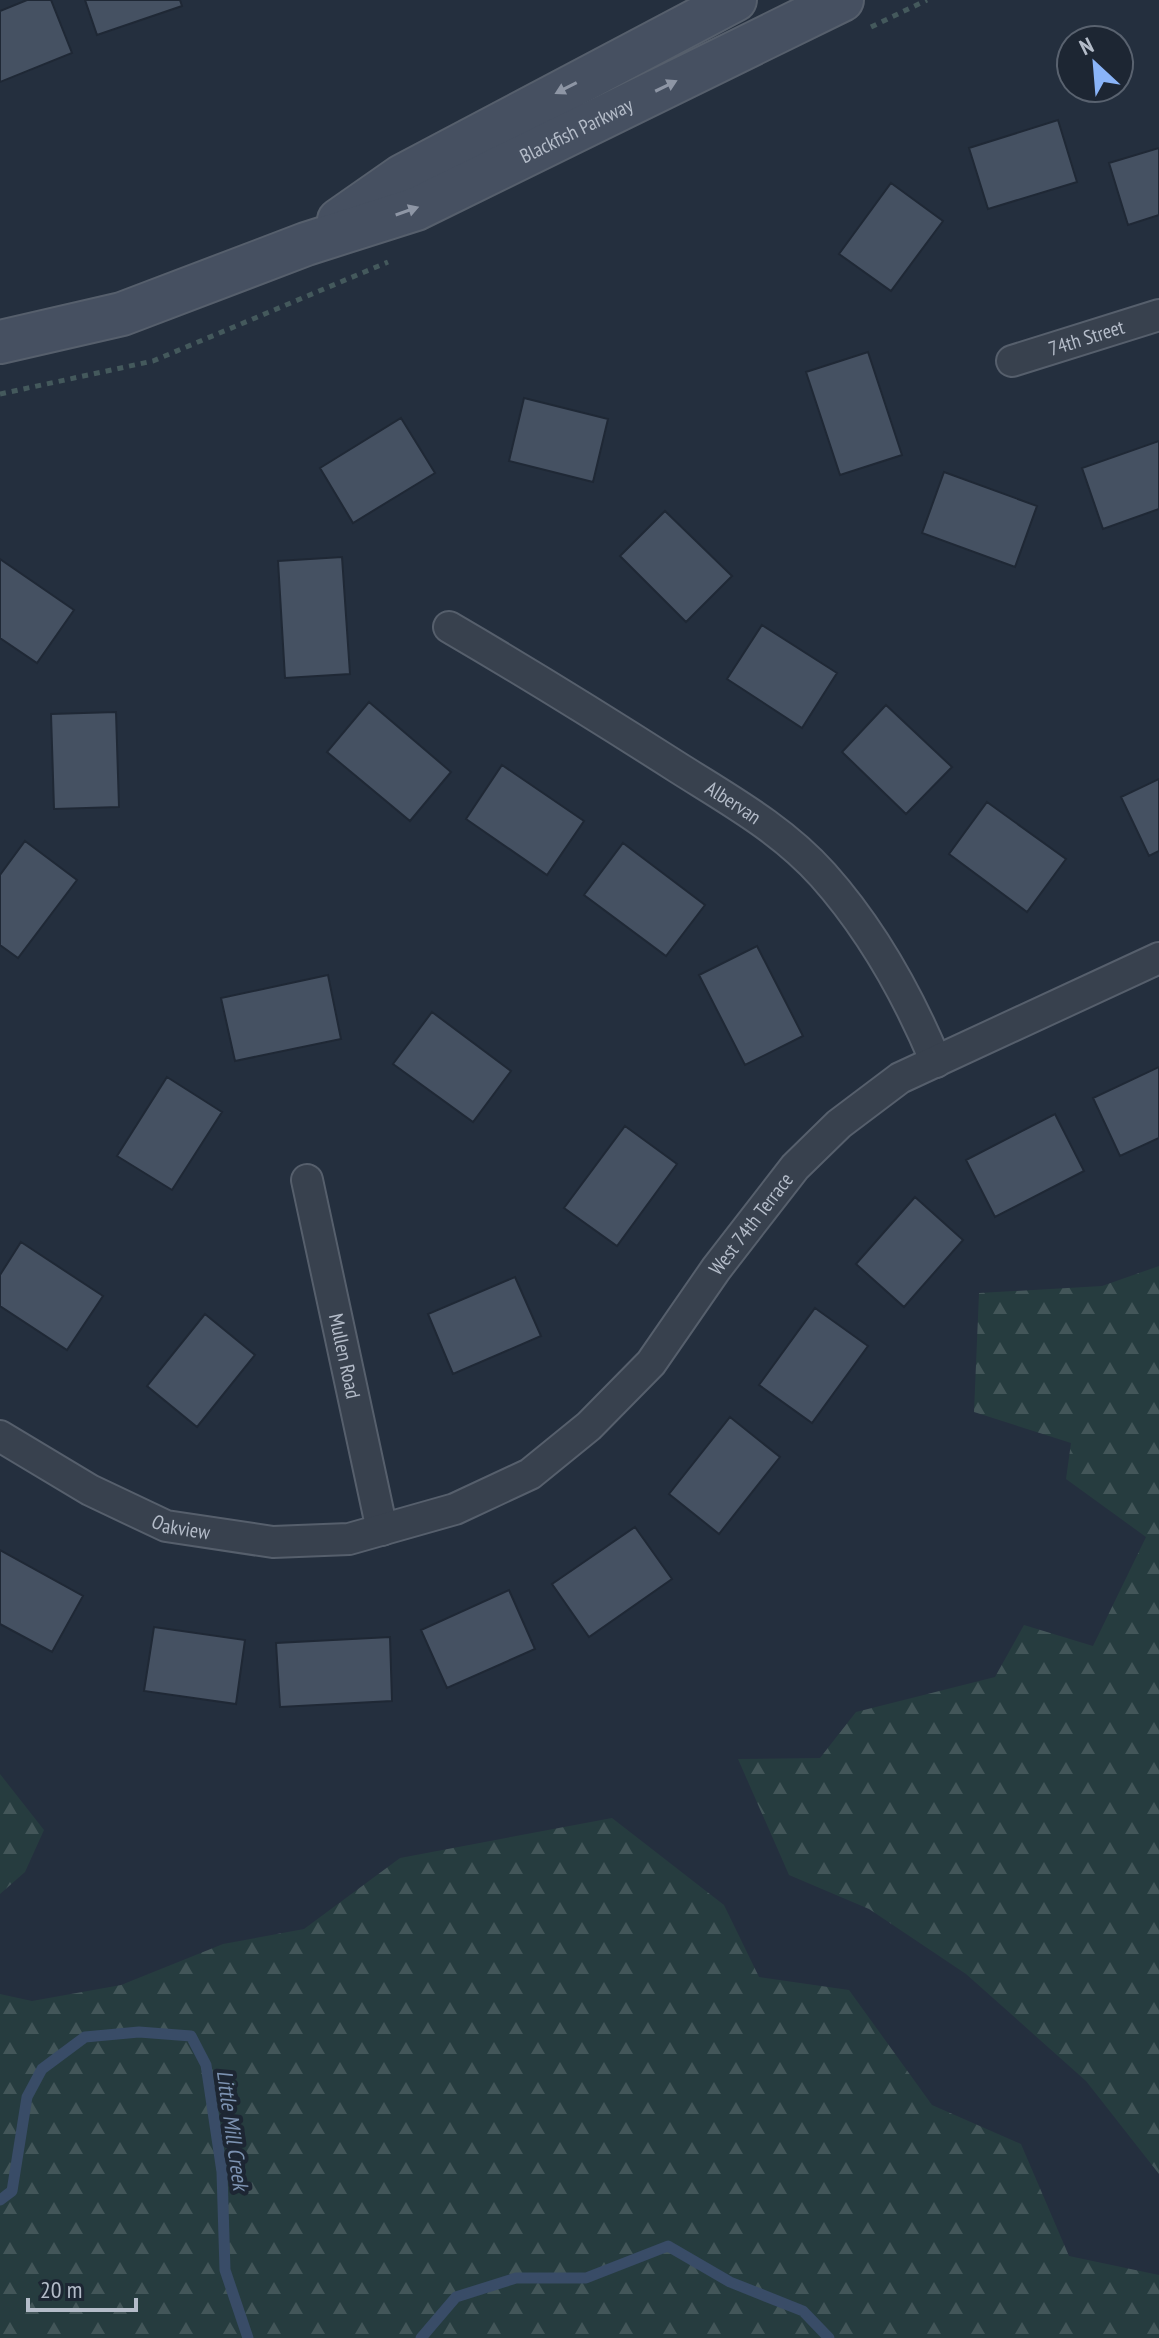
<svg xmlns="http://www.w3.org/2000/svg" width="1159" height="2338" viewBox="0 0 1159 2338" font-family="'PT Sans Narrow',sans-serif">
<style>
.forest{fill:url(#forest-firs)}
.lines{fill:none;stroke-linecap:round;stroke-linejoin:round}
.stream{stroke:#394c67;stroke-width:11}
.building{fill:#455162;stroke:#1f2835;stroke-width:2}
.street-casing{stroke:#565f6c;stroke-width:34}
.secondary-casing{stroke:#565f6c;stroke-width:46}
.path{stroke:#44595c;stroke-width:5;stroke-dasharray:6 6;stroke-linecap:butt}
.street{stroke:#38414e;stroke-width:30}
.secondary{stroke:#465061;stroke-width:42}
.oneway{fill:#8e96a5}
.labels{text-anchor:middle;stroke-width:8;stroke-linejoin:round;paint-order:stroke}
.street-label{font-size:20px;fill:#b4bcc9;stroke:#1d2633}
.water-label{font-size:22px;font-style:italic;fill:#7c92b1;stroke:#1d2633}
</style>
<defs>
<pattern id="forest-firs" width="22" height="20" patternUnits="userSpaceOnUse" patternTransform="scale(2)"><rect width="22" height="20" fill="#263c3f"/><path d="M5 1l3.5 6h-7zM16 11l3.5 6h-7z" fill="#435659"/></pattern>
</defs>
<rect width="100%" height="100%" fill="#242f3e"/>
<path class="forest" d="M1159,1266v908l-73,-93 -120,-107 -97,-65 -80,-34 -51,-116 82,-1 36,-46 139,-35 29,-52 69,21 53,-109 -80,-58 5,-36 -97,-31 5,-119 123,-7z
M0,1774l44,56 -19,42 -25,22z
M612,1818l112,87 35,72 90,13 83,115 89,39 48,112 90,19v63h-1159v-344l32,7 89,-16 102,-41 81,-15 96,-71z"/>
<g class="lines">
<path class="stream" d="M0,2200l12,-9 15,-94 15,-28 43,-32 54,-5 52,4 15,29 16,107 3,98 23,68
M421,2338l35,-41 60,-19h70l82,-32 62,36 73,29 26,27"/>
</g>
<path class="building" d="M27,0h24l21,53 -72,29v-71z
M85,0h95l2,6 -85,29z
M1058,120l19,62 -89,27 -19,-61z
M1159,148v67l-31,10 -19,-62z
M891,183l52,38 -52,70 -52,-37z
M868,352l34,103 -62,20 -34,-103z
M524,398l84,21 -15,63 -84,-21z
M401,418l34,55 -82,50 -33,-55z
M1159,441v68l-56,20 -21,-61z
M944,472l93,34 -22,61 -93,-34z
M665,511l67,65 -46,46 -66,-66z
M342,557l8,117 -65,4 -7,-117z
M0,559l74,51 -37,53 -37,-25z
M762,625l75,48 -35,55 -75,-49z
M369,702l82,70 -41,49 -83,-69z
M886,705l66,62 -46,47 -64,-62z
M116,712l3,95 -65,2 -3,-95z
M502,765l82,56 -37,54 -81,-56z
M1159,779v72l-10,5 -28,-59z
M987,802l79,57 -39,53 -78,-58z
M25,841l52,39 -59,78 -18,-13v-70z
M623,843l82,62 -39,51 -82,-61z
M757,946l46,90 -58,29 -46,-90z
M328,975l13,64 -106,22 -14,-63z
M432,1012l79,59 -38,51 -80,-58z
M1159,1067v71l-39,18 -27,-58z
M167,1077l55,35 -50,78 -55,-34z
M1055,1114l29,57 -89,46 -29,-57z
M625,1126l52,38 -60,82 -53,-38z
M915,1197l48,43 -59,67 -48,-43z
M21,1242l82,54 -36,54 -67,-44v-31z
M515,1277l26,59 -88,38 -25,-60z
M815,1308l53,38 -56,77 -53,-38z
M205,1314l50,41 -58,72 -50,-41z
M730,1417l50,40 -61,77 -50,-40z
M635,1527l37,52 -83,58 -37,-53z
M0,1550l83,46 -31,56 -52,-28z
M509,1590l26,59 -88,39 -26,-58z
M154,1627l91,13 -9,64 -92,-13z
M390,1637l2,64 -112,6 -4,-64z"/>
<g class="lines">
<defs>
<g id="street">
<path id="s1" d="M1012,361l147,-46"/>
<path id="s2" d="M449,627c77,45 153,92 228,140 52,33 105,62 146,108 49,55 85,120 113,187"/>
<path id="s3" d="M307,1180l75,350"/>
<path id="s4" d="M0,1436l90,54 76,36 107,16 76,-3 106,-30 75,-35 59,-48 62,-63 65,-94 79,-102 44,-43 61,-46 259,-120"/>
</g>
<g id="secondary">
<path d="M339,220l63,-44 333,-176"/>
<path id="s5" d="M0,342l122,-28 184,-70 110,-35 426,-209"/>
</g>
</defs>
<use href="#street" class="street-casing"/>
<use href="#secondary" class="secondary-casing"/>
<path class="path" d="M871,27l56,-27
M0,394l153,-33 235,-99"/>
<use href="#street" class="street"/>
<use href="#secondary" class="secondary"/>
</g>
<defs><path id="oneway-solid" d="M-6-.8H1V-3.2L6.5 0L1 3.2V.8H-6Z" transform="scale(2)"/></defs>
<g class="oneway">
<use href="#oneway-solid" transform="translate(666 86) rotate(-26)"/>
<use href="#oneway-solid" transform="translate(566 88) rotate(153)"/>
<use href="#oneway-solid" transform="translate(407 211) rotate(-19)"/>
</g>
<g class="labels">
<g class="street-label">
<text dy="7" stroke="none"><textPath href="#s5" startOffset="616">Blackfish Parkway</textPath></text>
<text dy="7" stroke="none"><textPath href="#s1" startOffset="78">74th Street</textPath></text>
<text dy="7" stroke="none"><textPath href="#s2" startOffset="334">Albervan</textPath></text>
<text dy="7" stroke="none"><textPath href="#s4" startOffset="902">West 74th Terrace</textPath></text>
<text dy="7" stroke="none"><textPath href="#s3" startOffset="180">Mullen Road</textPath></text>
<text dy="7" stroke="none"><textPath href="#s4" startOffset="204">Oakview</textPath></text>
</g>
<g class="water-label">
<text transform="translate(233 2130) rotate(82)" y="8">Little Mill Creek</text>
</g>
</g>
<g transform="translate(1095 64) rotate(334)"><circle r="38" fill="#1d2633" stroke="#59626f" stroke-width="2"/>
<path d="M0-6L14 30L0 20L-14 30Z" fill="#8ab4f8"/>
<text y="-12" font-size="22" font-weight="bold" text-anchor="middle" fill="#b4bcc9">N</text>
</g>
<path d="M28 2298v12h108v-12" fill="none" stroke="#b4bcc9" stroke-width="4"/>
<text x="40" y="2298" font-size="24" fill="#b4bcc9" stroke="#1d2633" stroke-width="6" paint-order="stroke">20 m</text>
</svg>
